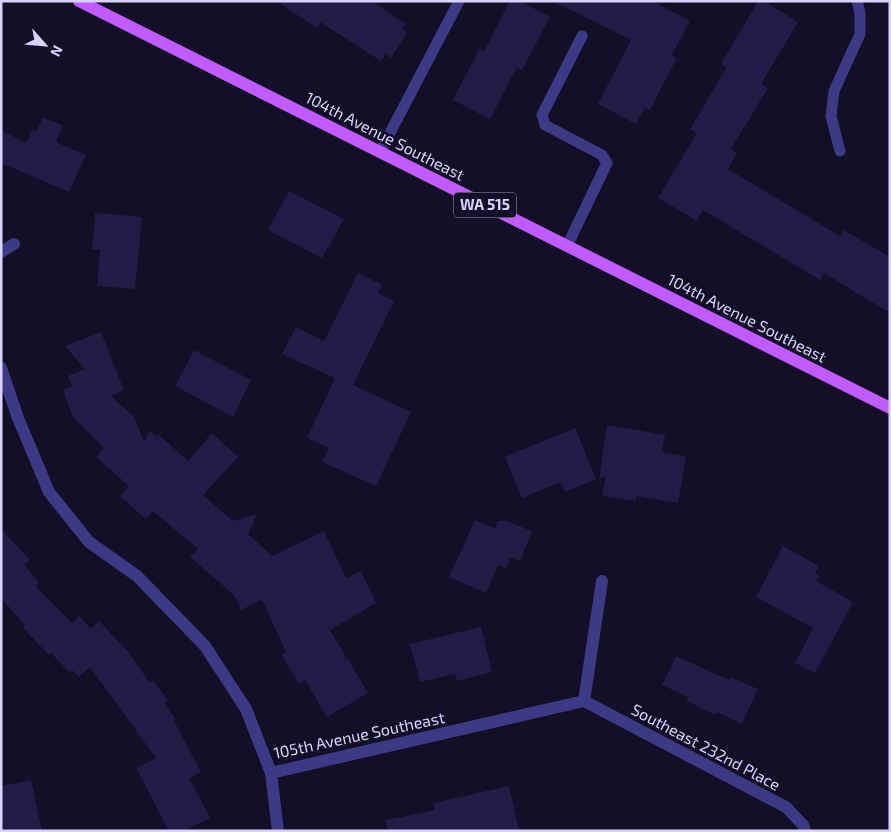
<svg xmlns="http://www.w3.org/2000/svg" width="891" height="832" viewBox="0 0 891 832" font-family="'Exo 2',sans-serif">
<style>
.building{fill:#241b47}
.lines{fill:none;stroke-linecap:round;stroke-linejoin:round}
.lane{stroke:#3d3a85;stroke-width:11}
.street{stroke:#3d3a85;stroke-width:12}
.primary{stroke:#c25bff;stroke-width:12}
.labels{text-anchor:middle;stroke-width:5;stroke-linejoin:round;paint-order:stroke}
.shield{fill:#130f26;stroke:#9e99be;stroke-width:1}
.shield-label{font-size:15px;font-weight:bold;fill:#d9d4ff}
.street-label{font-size:16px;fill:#d9d4ff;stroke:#130f26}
</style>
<rect width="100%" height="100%" fill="#130f26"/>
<path class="building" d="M276,1h96l34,23 -4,5 5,4 -16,25 -5,-4 -5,7 -61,-39 -3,6z
M510,1h10l30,16 -28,53 -5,-3 -27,52 -37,-19 27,-52 4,3z
M553,1h99l38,20 -18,34 5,3 -18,34 -9,18 -5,-3 -9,17 -38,-20 33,-64z
M758,1h6l34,21 -37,62 7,4 -37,61 6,4 -9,16 112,67 4,-6 46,27v56l-66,-40 -4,7 -117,-70 -6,11 -39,-23 39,-65 -7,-4 37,-62 -6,-3z
M43,117l20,9 -7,16 30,13 -17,37 -68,-29v-33l25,13 6,-13 4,2z
M289,191l55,28 -22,39 -54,-28z
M95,213l47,4 -7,72 -38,-3 3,-37h-8z
M358,273l24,12 -4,8 16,8 -41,84 58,27 -35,74 -54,-24 7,-14 -22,-10 28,-60 -53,-24 14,-27 28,14z
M101,332l23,58 -13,6 23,21 10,25 6,-11 6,5 2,-2 30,27 24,-28 26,24 -35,38 30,26 24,-7 -9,20 24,22 52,-25 22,47 15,-7 15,32 -46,27 16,27 -3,4 5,-2 20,34 -41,24 -22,-37 -6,4 -18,-30 5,-2 -24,-52 -21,10 -7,-15 -44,-38 8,-8 -45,-38 -7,8 -26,-23 9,-10 -33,-29 8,-9 -31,-31 -10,-27 9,-4 -4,-10 17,-7 -20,-23z
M194,350l57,30 -18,37 -58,-31z
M607,425l58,10 -3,17 24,4 -8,47 -41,-7 -1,5 -34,-5 4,-20 -7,3z
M575,428l21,51 -31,13 -4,-10 -39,16 -17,-41z
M475,520l20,9 3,-8h9l25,10 -12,30 -10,-3 -4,10 -8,-3 -12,28 -37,-16z
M1,529l29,31 -6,5 15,17 -4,4 37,37 7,-7 12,13 8,-8 30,32 21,30 4,-2 14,20 -3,3 11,16 -2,1 27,51 -12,6 21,40 -26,13h-15l-33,-63 20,-10 -66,-91 -11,10 -7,-7 -2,3 -19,-20 -2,2 -26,-27 2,-3 -24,-27z
M783,546l36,20 -4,7 4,3 -3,5 37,21 -38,71 -20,-10 18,-35 -57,-31z
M481,627l11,45 -35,9 -2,-7 -35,8 -10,-38z
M676,656l53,24 1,-3 28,12 -16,35 -25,-12 -2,3 -28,-14 1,-4 -26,-12z
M31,780l11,51h-41v-45z
M509,786l10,45h-132l-1,-11 49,-10 -2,-7z"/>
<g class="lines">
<path class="lane" d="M840,151l-9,-35 3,-25 26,-57v-21l-3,-12
M380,152l79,-151
M567,246l40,-83 -5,-8 -57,-30 -3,-10 40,-79"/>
<path class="street" d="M1,252l13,-8
M1,368l17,50 31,74 40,50 48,34 68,70 41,63 25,64 7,58
M584,701l202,106 17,18 2,6
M271,773l313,-72 18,-120"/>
<path class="primary" d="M79,1l811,407"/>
</g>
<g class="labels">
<rect class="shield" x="454" y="192.5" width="62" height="25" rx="4"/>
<g class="shield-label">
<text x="485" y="210">WA 515</text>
</g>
<g class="street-label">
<text transform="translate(385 136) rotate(27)" y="6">104th Avenue Southeast</text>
<text transform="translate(747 318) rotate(27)" y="6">104th Avenue Southeast</text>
<text transform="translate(359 735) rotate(-12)" y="6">105th Avenue Southeast</text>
<text transform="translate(706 747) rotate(28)" y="6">Southeast 232nd Place</text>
</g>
</g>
<rect width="891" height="832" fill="none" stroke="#d9d4ff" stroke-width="5"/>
<g transform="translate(45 45) rotate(117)" stroke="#130f26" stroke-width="4" paint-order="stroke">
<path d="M0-4L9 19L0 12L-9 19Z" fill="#d9d4ff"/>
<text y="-8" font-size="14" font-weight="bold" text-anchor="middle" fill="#d9d4ff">N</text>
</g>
</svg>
